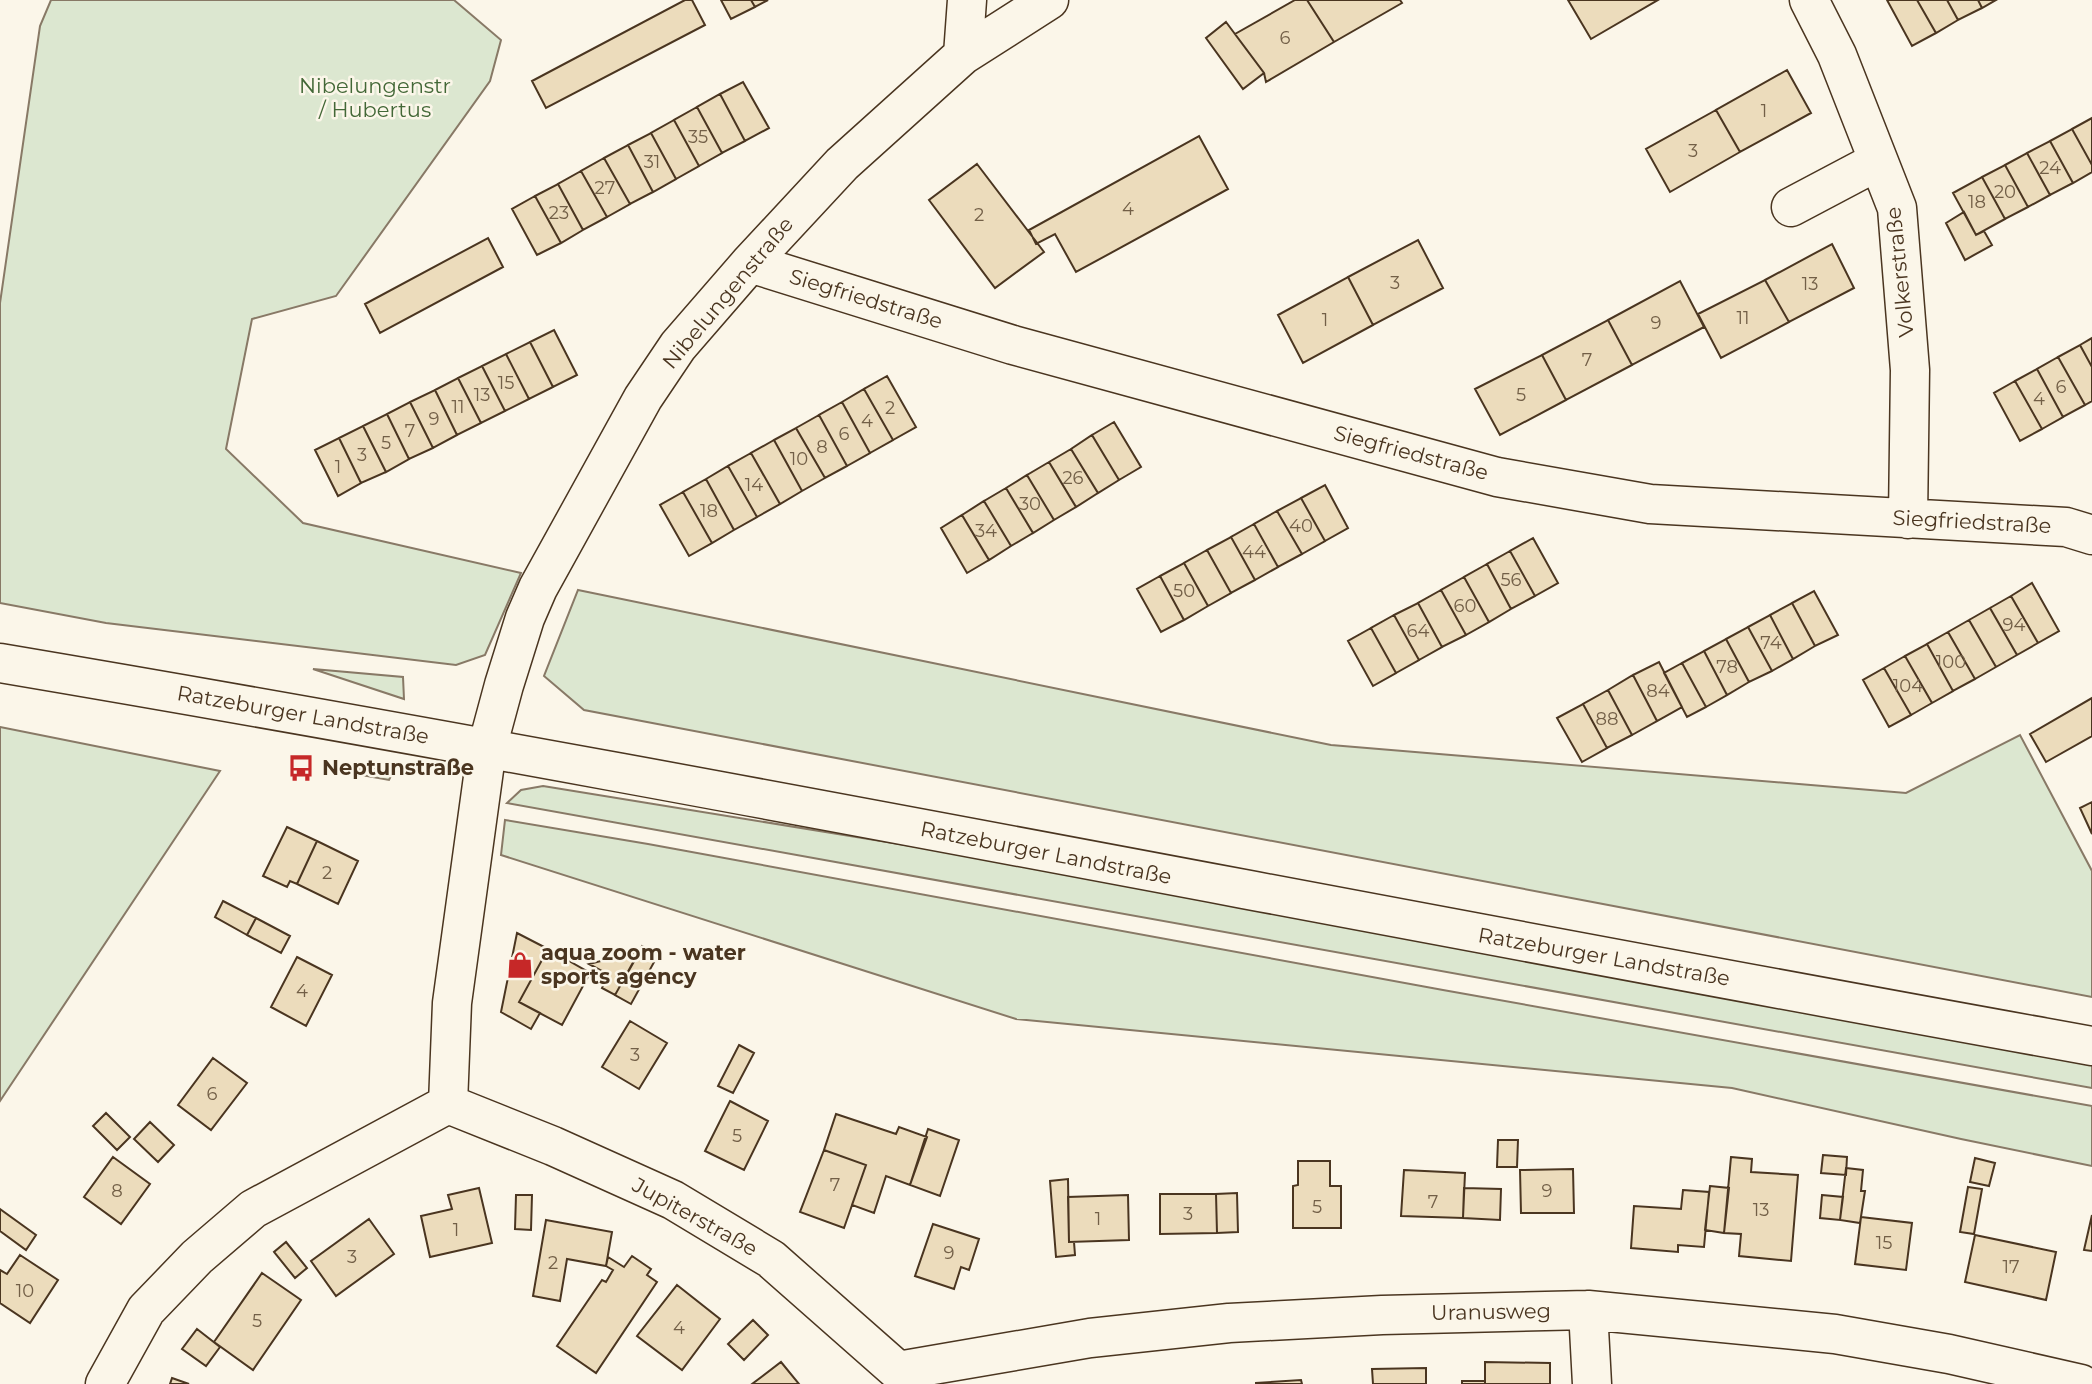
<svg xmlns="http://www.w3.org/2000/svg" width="2092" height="1384" viewBox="0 0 2092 1384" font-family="Montserrat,sans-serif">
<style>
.green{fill:#dce7d0;stroke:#887966;stroke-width:2}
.building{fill:#ecdcbc;stroke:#4a3520;stroke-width:2}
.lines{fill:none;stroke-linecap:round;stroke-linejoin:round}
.minor-casing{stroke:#4a3520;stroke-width:41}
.major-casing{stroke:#4a3520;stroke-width:41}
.minor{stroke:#fbf6e9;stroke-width:38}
.major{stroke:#fbf6e9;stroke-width:38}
.labels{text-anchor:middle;stroke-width:5;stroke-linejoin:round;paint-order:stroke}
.number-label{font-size:18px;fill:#725f47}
.park-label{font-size:21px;fill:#436837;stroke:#fbf6e9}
.street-label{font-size:21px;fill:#4a3520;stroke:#fbf6e9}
.poi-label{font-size:21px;font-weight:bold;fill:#4a3520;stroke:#fbf6e9;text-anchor:start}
</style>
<rect width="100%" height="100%" fill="#fbf6e9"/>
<path class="green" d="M51,0h403l47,40 -11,41 -154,215 -84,23 -26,130 77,74 218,50 -36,82 -29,10 -350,-42 -106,-20v-300l40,-277z
M578,590l753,155 575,48 114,-58 72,136v126l-1508,-287 -40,-34z
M313,669l90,8 1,22z
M0,727l220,44 -220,330z
M396,766l-7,14 -50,-9z
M543,786l418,68 1131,207v27l-1585,-285 14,-13z
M505,820l143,24 795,146 649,116v60l-131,-27 -229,-51 -716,-69 -515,-164z"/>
<path class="building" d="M685,0h7l13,25 -159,83 -14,-27z
M721,0h30l4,7 -24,12z
M751,0h17l-13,7z
M1295,0h12l27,42 -68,40 -2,-9 -29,-39z
M1307,0h93l2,3 -68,39z
M1568,0h90l-67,39z
M1887,0h30l19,33 -24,13z
M1917,0h30l11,20 -22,13z
M1947,0h31l4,8 -24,12z
M1978,0h18l-14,8z
M1226,22l38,51 -21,16 -37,-51z
M1787,70l24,43 -71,39 -24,-42z
M743,82l26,46 -24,13 -25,-47z
M720,94l25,47 -23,12 -25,-46z
M697,107l25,46 -23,13 -25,-46z
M1716,110l24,42 -70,40 -24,-43z
M2092,118v47l-20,-36z
M674,120l25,46 -23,13 -25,-46z
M2072,129l20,36v7l-19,11 -23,-42z
M651,133l25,46 -23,13 -25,-47z
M1199,136l29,53 -152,83 -21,-38 -19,10 -7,-14z
M2050,141l23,42 -23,12 -23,-42z
M628,145l25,47 -23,12 -26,-46z
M2027,153l23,42 -22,12 -23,-42z
M604,158l26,46 -23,13 -26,-46z
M977,164l67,88 -49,36 -66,-88z
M2005,165l23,42 -23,12 -23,-42z
M581,171l26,46 -24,13 -25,-46z
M1982,177l23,42 -29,16 -23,-42z
M558,184l25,46 -22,13 -26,-47z
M535,196l26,47 -24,12 -25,-46z
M1964,212l12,23 8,-4 8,14 -27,15 -19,-37z
M488,238l15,29 -123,66 -15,-29z
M1418,240l25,48 -70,37 -25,-48z
M1832,244l22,44 -65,34 -24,-42z
M1348,277l25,48 -70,38 -25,-48z
M1765,280l24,42 -68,36 -23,-44z
M1680,281l24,46 -72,38 -24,-45z
M1608,320l24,45 -66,35 -24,-45z
M554,330l23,45 -24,12 -23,-45z
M2092,338v29l-12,-22z
M530,342l23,45 -24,12 -23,-45z
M2080,345l12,22v34l-7,4 -27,-48z
M506,354l23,45 -24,12 -23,-45z
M1542,355l24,45 -66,35 -25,-46z
M2058,357l27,48 -22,12 -26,-48z
M482,366l23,45 -24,12 -23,-45z
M2037,369l26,48 -21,12 -27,-48z
M887,376l29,51 -23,13 -29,-51z
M458,378l23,45 -24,12 -22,-45z
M2015,381l27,48 -22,12 -26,-48z
M864,389l29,51 -23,13 -28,-51z
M435,390l22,45 -24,13 -23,-46z
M410,402l23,46 -24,11 -22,-45z
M842,402l28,51 -23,13 -28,-51z
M387,414l22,45 -23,13 -23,-46z
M819,415l28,51 -22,12 -29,-50z
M1114,422l27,45 -22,13 -27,-45z
M363,426l23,46 -25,11 -22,-45z
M796,428l29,50 -23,13 -28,-51z
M1092,435l27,45 -21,13 -27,-44z
M339,438l22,45 -23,13 -23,-46z
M774,440l28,51 -22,13 -29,-51z
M1071,449l27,44 -22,14 -27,-45z
M751,453l29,51 -23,13 -29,-51z
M1049,462l27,45 -22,13 -27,-45z
M728,466l29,51 -23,13 -28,-51z
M1027,475l27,45 -21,13 -27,-45z
M706,479l28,51 -22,13 -29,-51z
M1325,485l23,43 -23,13 -24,-43z
M1006,488l27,45 -22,13 -27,-45z
M683,492l29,51 -23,13 -29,-51z
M1301,498l24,43 -23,13 -25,-43z
M984,501l27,45 -22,14 -27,-45z
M1277,511l25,43 -24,13 -24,-43z
M962,515l27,45 -22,13 -26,-45z
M1254,524l24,43 -23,13 -24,-43z
M1231,537l24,43 -24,13 -24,-43z
M1533,538l25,45 -23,13 -25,-45z
M1207,550l24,43 -23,13 -24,-43z
M1510,551l25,45 -24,13 -24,-45z
M1184,563l24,43 -24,14 -24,-44z
M1487,564l24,45 -22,13 -25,-45z
M1160,576l24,44 -23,12 -24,-43z
M1464,577l25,45 -23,13 -25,-45z
M2032,583l27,48 -21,12 -27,-47z
M1441,590l25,45 -24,12 -24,-44z
M1814,591l24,44 -23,11 -23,-43z
M2011,596l27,47 -21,12 -27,-47z
M1418,603l24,44 -23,13 -25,-45z
M1792,603l23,43 -22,13 -23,-44z
M1990,608l27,47 -21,12 -27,-47z
M1394,615l25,45 -23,13 -25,-45z
M1770,615l23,44 -21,12 -24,-44z
M1969,620l27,47 -21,12 -27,-47z
M1748,627l24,44 -23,11 -23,-43z
M1371,628l25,45 -23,13 -25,-45z
M1948,632l27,47 -22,12 -26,-47z
M1726,639l23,43 -22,13 -23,-44z
M1927,644l26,47 -21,12 -27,-47z
M1704,651l23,44 -21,12 -24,-44z
M1905,656l27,47 -21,12 -27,-47z
M1659,662l23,45 -25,14 -24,-46z
M1682,663l24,44 -19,10 -23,-44z
M1884,668l27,47 -22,12 -26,-47z
M1633,675l24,46 -25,14 -24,-45z
M1608,690l24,45 -25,13 -24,-44z
M2092,698v38l-46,26 -16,-28z
M1583,704l24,44 -25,14 -25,-44z
M2092,802v32l-12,-26z
M287,827l30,14 -20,43 -7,-3 -3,6 -24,-11z
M317,841l41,20 -20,43 -41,-20z
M223,901l33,17 -9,17 -32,-18z
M256,918l34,18 -9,17 -34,-18z
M517,933l31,16 -29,53 21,11 -9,16 -30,-17z
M642,946l16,9 -27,49 -16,-9z
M548,949l42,24 -28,52 -43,-23z
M640,951l-25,44 -13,-7 7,-13 -20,-11z
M297,957l35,18 -26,51 -35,-19z
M630,1021l37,22 -28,46 -37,-22z
M739,1045l15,8 -21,40 -15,-7z
M213,1058l34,25 -36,47 -33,-25z
M730,1101l38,20 -24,49 -39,-19z
M106,1113l24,24 -13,13 -24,-24z
M836,1114l60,20 3,-7 28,10 -17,48 -24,-9 -12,37 -22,-8 14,-40 -42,-15z
M150,1122l24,23 -16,17 -24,-23z
M928,1129l31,11 -19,56 -30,-11z
M1498,1140h20l-1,27h-20z
M824,1150l42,15 -22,63 -44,-16z
M1823,1155l24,2 -1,18 -25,-2z
M113,1157l37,27 -29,40 -37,-27z
M1731,1157l21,2 -1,13 47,3 -7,86 -52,-5 2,-22 -17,-1z
M1975,1158l20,5 -6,23 -19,-4z
M1298,1161h32v25h11v42h-48v-42l5,-1z
M1846,1168l17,2 -2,21h4l-5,32 -20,-3z
M1573,1169l1,44h-53l-1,-43z
M1404,1170l61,3 -2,45 -62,-2z
M1068,1179l1,63h5l1,13 -19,2 -6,-76z
M1710,1186l19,2 -5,45 -19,-3z
M1968,1187l14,2 -8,45 -14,-2z
M479,1188l13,55 -62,14 -9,-41 31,-7 -4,-14z
M1464,1188l37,1 -1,31 -37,-2z
M1683,1190l26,2 -5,55 -26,-2v7l-47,-4 3,-42 47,3z
M1237,1193l1,39 -21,1 -1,-39z
M1160,1194h56l1,39 -57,1z
M516,1195h16l-1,35 -16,-1z
M1128,1195l1,45 -60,2 -1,-45z
M1822,1195l21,2 -3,23 -20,-2z
M0,1209l36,26 -10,15 -26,-19z
M2092,1215v36l-8,-1z
M1861,1217l51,6 -6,47 -51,-6z
M369,1219l25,35 -58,42 -25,-35z
M546,1220l66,12 -6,34 -39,-7 -7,42 -27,-5z
M933,1224l46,15 -10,31 -8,-3 -7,22 -39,-13z
M1975,1235l81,17 -10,48 -81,-18z
M286,1242l21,26 -12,10 -21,-26z
M20,1255l38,25 -28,43 -30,-20v-33l7,4z
M632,1256l19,13 -4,6 10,7 -61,91 -39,-27 45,-66 4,2 7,-12 -7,-4 2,-9 16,10z
M262,1273l39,27 -48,70 -39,-28z
M677,1285l43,34 -38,51 -45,-34z
M753,1320l15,15 -24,25 -16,-16z
M197,1329l23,18 -14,19 -24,-17z
M781,1362l18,22h-47z
M1485,1362l65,1v21h-65z
M1426,1368v16h-53l-1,-15z
M172,1378l17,6h-19z
M1301,1380l1,4h-46v-1z
M1462,1381h23v3h-23z"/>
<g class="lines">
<defs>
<path id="minor" d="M1809,0l28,55 60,153 13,162 -2,149
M963,55l4,-55
M1791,207l87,-46
M750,263l263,82 484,132 153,27 416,23 26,8
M448,1104l105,42 120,54 98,59 127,112 8,13
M1588,1310l4,74
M898,1371l192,-33 139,-15 153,-8 206,-5 247,24 114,20 132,30
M105,1384l41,-74 51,-53 56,-48 195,-105 4,-101 35,-255 17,-63 21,-67 13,-30 105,-190 35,-52 72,-83 92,-99 121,-109 86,-55"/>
<path id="major" d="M0,663c699,118 1394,258 2092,383"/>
</defs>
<use href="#minor" class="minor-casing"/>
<use href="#major" class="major-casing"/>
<use href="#minor" class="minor"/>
<use href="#major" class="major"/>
</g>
<defs>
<symbol id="bus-bare" viewBox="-9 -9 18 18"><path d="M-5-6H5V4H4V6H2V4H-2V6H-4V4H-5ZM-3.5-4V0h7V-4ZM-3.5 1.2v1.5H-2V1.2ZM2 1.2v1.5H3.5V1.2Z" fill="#c62828" stroke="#fbf6e9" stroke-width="2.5" paint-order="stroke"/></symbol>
<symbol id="shop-bare" viewBox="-9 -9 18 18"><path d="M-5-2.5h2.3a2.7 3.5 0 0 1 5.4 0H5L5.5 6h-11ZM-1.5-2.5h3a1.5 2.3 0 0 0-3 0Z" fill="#c62828" stroke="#fbf6e9" stroke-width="2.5" paint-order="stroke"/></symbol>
</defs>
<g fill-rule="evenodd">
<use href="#bus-bare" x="282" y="749" width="38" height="38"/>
<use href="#shop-bare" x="501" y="946" width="38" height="38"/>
</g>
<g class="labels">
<g class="number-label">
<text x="1285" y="44">6</text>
<text x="1764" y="117">1</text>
<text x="698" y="143">35</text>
<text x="1693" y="157">3</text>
<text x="652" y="168">31</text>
<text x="2050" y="174">24</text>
<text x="605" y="194">27</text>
<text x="2005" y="198">20</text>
<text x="1977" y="208">18</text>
<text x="1128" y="215">4</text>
<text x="559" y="219">23</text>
<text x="979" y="221">2</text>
<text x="1395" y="289">3</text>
<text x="1810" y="290">13</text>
<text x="1743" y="324">11</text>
<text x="1325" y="326">1</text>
<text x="1656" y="329">9</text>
<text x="1587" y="366">7</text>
<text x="506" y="389">15</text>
<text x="2061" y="393">6</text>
<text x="482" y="401">13</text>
<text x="1521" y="401">5</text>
<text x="2039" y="405">4</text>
<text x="458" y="413">11</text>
<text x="890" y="414">2</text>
<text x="434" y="425">9</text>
<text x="867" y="427">4</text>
<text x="410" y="437">7</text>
<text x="844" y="440">6</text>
<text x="386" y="449">5</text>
<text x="822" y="453">8</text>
<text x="362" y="461">3</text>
<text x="799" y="465">10</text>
<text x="338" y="473">1</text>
<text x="1073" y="484">26</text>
<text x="754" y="491">14</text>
<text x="1030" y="510">30</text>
<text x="709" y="517">18</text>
<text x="1301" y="532">40</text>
<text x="986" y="537">34</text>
<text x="1254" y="558">44</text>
<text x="1511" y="586">56</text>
<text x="1184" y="597">50</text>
<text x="1465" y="612">60</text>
<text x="2014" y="631">94</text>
<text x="1418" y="637">64</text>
<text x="1771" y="649">74</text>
<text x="1951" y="668">100</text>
<text x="1727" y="673">78</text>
<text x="1908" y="692">104</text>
<text x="1658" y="697">84</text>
<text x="1607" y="725">88</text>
<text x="327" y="879">2</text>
<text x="302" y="997">4</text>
<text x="635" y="1061">3</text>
<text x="212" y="1100">6</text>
<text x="737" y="1142">5</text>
<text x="835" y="1191">7</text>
<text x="117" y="1197">8</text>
<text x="1547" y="1197">9</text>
<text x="1433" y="1208">7</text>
<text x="1317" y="1213">5</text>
<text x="1761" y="1216">13</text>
<text x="1188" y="1220">3</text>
<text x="1098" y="1225">1</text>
<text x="456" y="1236">1</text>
<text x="1884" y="1249">15</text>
<text x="949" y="1259">9</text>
<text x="352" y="1263">3</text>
<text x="553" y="1269">2</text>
<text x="2011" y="1273">17</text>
<text x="25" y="1297">10</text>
<text x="257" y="1327">5</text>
<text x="679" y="1334">4</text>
</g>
<g class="park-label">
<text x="375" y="93">Nibelungenstr<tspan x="375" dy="24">/ Hubertus</tspan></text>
</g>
<g class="street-label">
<text transform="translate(1900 272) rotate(-96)" y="7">Volkerstraße</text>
<text transform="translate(728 293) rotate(-50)" y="7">Nibelungenstraße</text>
<text transform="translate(866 299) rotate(17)" y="7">Siegfriedstraße</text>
<text transform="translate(1411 453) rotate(15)" y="7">Siegfriedstraße</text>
<text transform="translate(1972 522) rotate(3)" y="7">Siegfriedstraße</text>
<text transform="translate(303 715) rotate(10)" y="7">Ratzeburger Landstraße</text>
<text transform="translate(1046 853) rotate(11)" y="7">Ratzeburger Landstraße</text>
<text transform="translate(1604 957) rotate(10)" y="7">Ratzeburger Landstraße</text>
<text transform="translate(695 1217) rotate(29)" y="7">Jupiterstraße</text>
<text transform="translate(1491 1312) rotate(-1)" y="7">Uranusweg</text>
</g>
<g class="poi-label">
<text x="322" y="775">Neptunstraße</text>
<text x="541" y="960">aqua zoom - water<tspan x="541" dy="24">sports agency</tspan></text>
</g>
</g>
</svg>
